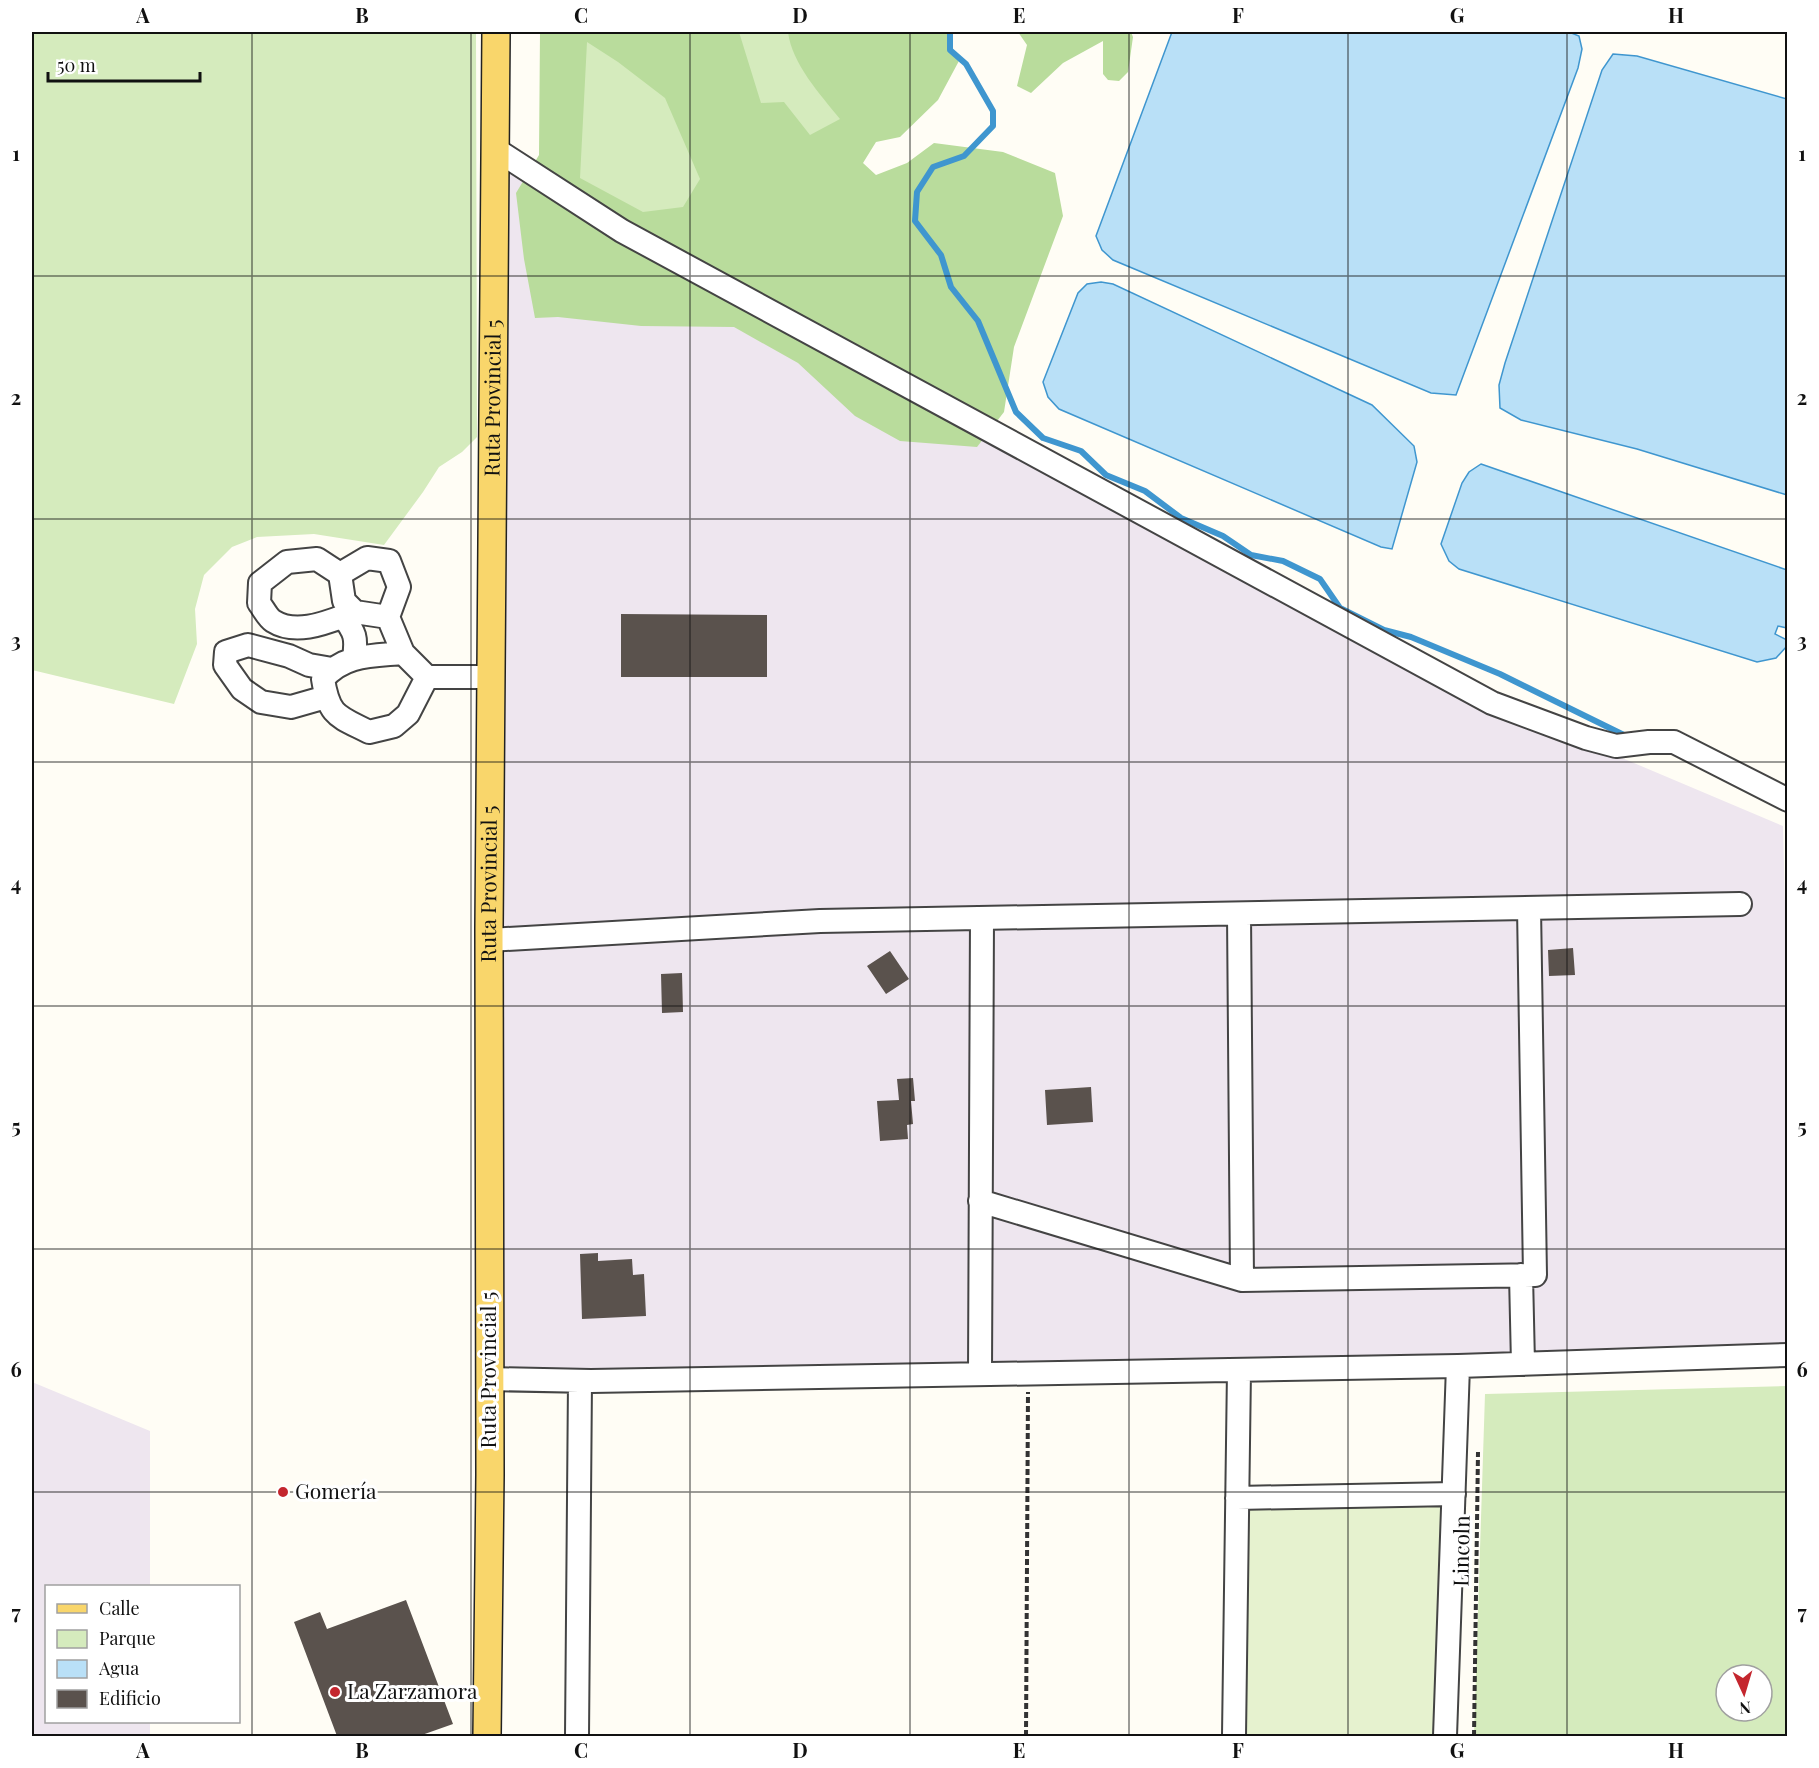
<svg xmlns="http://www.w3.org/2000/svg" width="1819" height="1768" viewBox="0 0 1819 1768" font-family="'Playfair Display',serif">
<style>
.industrial{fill:#eee6ef}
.green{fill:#d5ebbd;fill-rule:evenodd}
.forest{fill:#b9dc9c;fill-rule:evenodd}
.pitch{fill:#e6f2cf}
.water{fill:#b9e0f7;stroke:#3f96cf;stroke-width:1.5}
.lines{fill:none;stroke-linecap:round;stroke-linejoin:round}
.stream{stroke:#3f96cf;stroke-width:6}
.building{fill:#5a524d}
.minor-casing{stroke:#444;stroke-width:26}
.major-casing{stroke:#222;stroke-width:30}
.path{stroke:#333;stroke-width:4;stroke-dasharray:6 3;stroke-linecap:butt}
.minor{stroke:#fff;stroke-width:22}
.major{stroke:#f9d66b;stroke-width:27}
.grid{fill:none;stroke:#111;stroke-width:1.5;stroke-opacity:0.55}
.poi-dot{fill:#c4262e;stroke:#fff;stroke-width:2}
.labels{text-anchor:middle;stroke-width:6;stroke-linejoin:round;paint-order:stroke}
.street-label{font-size:21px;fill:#111;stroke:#fff}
.poi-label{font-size:21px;fill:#111;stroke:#fff;text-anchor:start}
.neatline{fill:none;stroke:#111;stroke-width:2}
.grid-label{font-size:20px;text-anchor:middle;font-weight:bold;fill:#111}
</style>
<rect width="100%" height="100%" fill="#fffdf5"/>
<path class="industrial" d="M495,149l997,554 291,123 5,196 -1,333 -1298,24z
M32,1382l118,49v155h-104v136h104v14h-118z"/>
<path class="green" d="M32,32h444l1,405 -15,15 -23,15 -16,25 -39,53 -70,-11 -57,3 -25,10 -28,28 -9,34 2,35 -23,60 -142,-34z
M572,32h332l-56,112 -163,93 -114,-49z
M1787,1386v350h-313l11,-342zM1726,1675h36v36h-36z"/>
<path class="forest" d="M540,32h199l22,71 23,-1 26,33 30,-16c-20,-25 -48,-55 -52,-87h162v18l10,9 -22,41 -38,37 -24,5 -13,21 13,12 31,-12 27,-20 69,9 52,21 8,43 -49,131 -10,65 -27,35 -77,-6 -45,-25 -57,-53 -64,-36 -93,-1 -83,-9 -23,1 -11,-59 -8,-66 23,-38zM587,42l31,20 47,36 35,81 -17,28 -40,5 -63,-34z
M1018,32h113l2,5 -5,35 -9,9 -11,-1 -5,-6v-33l-40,22 -32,30 -14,-7 10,-41z"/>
<path class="pitch" d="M1454,1494l-9,242h-211l3,-238z"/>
<path class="water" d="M1172,32h397l10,4 3,13 -4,19 -122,327 -25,-2 -318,-133 -11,-10 -6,-14z
M1613,54l24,2 150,43v396l-150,-46 -116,-29 -21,-12 -1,-23 6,-22 97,-293z
M1101,282l12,2 259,121 42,41 3,16 -25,87 -11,-2 -322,-138 -11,-12 -5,-15 35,-89 9,-9z
M1481,464l306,106 -1,28 2,1 -1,29 -9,-2 -3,8 12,6v6l-11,12 -19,4 -298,-93 -10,-8 -8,-17 21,-61 7,-11z"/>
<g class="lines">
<path class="stream" d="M950,32v18l16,14 27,47v15l-29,30 -31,11 -16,25 -2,29 26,34 10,32 27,34 38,91 27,26 38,13 25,24 39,16 36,27 42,18 28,19 32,6 37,18 20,29 44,22 27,7 89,37 126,62"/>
</g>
<path class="building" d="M621,614l146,1v62h-146z
M1573,948l2,27 -26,1 -1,-26z
M890,951l19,28 -23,15 -19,-28z
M682,973l1,39 -21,1 -1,-39z
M913,1078l2,23h-4l2,23 -6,1 1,14 -28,2 -3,-40 22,-1 -2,-21z
M1091,1087l2,35 -46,3 -2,-35z
M598,1253v8l34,-2 1,16 11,-1 2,42 -64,3 -2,-65z
M406,1600l47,124 -34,12h-82l-43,-114 26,-10 7,17z"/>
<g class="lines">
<defs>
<path id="minor" d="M495,149l127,82 870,472 94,35 30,8 33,-4h25l114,58
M340,574l-23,-15 -30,3 -27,21 -1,20c4,5 9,15 14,18 25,16 59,-1 82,-9
M343,616c12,17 14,21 11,42
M388,617l-33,-5 -11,-11 -4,-27 27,-16 22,3 10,26 -11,30 15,36 24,24h64
M403,653c-30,3 -59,1 -80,26 6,38 15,37 46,53l25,-6 14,-12 19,-37
M326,697l-35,10 -30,-5 -19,-13 -17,-24 1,-13 22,-7 41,11 20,9 23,4
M1239,914l3,366
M489,940l331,-19 920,-17
M980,1201l262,79 293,-5 -6,-367
M1521,1275l2,89
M980,1374l2,-456
M489,1379l102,2 867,-15 330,-11
M1237,1498l217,-4
M577,1736l3,-355
M1234,1736l5,-366
M1445,1736l13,-370"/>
<g id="major">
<path id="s1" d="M487,1736l3,-261 -1,-547 7,-896"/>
</g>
</defs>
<use href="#minor" class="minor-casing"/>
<use href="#major" class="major-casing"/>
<path class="path" d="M1026,1736l2,-344
M1474,1736l4,-284"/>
<use href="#minor" class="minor"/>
<use href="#major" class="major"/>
</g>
<path class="grid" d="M252,32v1704M471,32v1704M690,32v1704M910,32v1704M1129,32v1704M1348,32v1704M1567,32v1704M32,276h1756M32,519h1756M32,762h1756M32,1006h1756M32,1249h1756M32,1492h1756"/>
<g class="poi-dot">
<circle cx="283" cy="1492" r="6"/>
<circle cx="335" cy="1692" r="6"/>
</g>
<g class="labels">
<g class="street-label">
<text dy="7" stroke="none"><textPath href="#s1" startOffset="1338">Ruta Provincial 5</textPath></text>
<text dy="7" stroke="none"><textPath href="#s1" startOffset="852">Ruta Provincial 5</textPath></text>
<text transform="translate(489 1370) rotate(-90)" y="7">Ruta Provincial 5</text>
<text transform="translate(1462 1551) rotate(-89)" y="7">Lincoln</text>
</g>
<g class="poi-label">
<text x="295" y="1499">Gomería</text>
<text x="347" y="1699">La Zarzamora</text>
</g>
</g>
<rect width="1819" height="1768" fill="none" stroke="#ffffff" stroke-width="66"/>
<rect x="45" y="1585" width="195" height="138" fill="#ffffff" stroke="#a0a0a0" stroke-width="1.5"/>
<rect x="57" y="1604" width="30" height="9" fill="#f9d66b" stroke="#a0a0a0" stroke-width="1.5"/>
<text x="99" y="1615" font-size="18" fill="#111111">Calle</text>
<rect x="57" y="1630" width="30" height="18" fill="#d5ebbd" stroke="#a0a0a0" stroke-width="1.5"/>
<text x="99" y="1645" font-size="18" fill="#111111">Parque</text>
<rect x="57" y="1660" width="30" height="18" fill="#b9e0f7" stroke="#a0a0a0" stroke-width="1.5"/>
<text x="99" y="1675" font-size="18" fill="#111111">Agua</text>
<rect x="57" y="1690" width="30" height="18" fill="#5a524d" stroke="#a0a0a0" stroke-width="1.5"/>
<text x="99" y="1705" font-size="18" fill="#111111">Edificio</text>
<g transform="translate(1744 1693) rotate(176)"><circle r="28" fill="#ffffff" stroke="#a0a0a0" stroke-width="1.5"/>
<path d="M0-4.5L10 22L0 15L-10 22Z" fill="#c4262e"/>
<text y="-9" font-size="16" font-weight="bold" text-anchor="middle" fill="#111111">N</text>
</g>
<path d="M48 72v9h152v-9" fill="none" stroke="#111111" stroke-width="3"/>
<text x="57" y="72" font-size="18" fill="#111111" stroke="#ffffff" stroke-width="4.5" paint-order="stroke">50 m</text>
<rect x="33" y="33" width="1753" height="1702" class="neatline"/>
<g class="grid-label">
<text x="143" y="23">A</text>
<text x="362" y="23">B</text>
<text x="581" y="23">C</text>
<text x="800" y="23">D</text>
<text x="1019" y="23">E</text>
<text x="1238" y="23">F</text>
<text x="1457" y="23">G</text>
<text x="1676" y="23">H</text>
<text x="16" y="161">1</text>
<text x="1802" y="161">1</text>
<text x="16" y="405">2</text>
<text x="1802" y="405">2</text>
<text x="16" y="648">3</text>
<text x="1802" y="648">3</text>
<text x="16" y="891">4</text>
<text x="1802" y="891">4</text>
<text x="16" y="1134">5</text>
<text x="1802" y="1134">5</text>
<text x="16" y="1377">6</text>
<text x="1802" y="1377">6</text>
<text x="16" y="1620">7</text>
<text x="1802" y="1620">7</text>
<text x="143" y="1758">A</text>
<text x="362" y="1758">B</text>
<text x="581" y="1758">C</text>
<text x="800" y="1758">D</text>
<text x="1019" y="1758">E</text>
<text x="1238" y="1758">F</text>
<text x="1457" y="1758">G</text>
<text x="1676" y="1758">H</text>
</g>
</svg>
